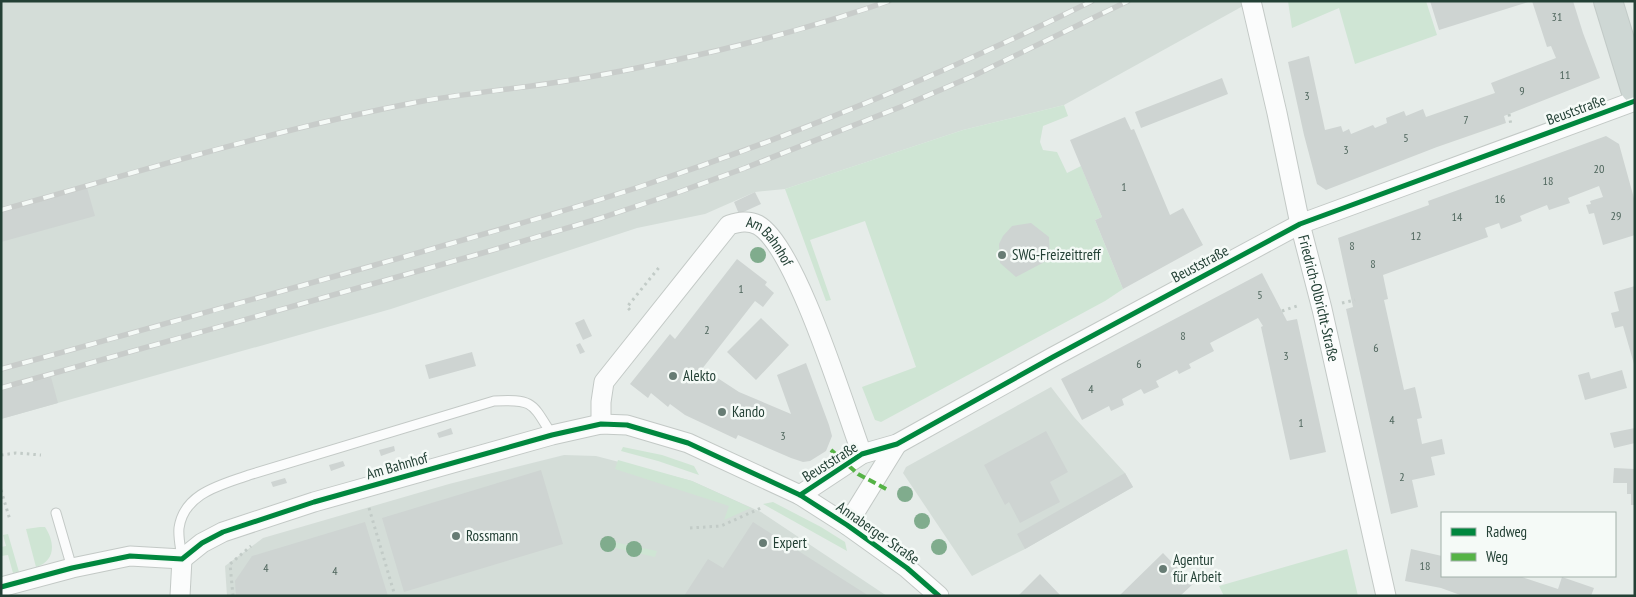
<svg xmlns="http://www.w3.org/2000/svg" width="1636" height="597" viewBox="0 0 1636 597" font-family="'PT Sans Narrow',sans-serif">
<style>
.built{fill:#d4ddd8}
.green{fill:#cfe5d4}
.building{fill:#ced4d2}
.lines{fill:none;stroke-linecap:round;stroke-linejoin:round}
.lane-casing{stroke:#c3c9c6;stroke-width:11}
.street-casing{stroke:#c3c9c6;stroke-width:21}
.primary-casing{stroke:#c2cac7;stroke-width:30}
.path{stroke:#c2cbc7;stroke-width:3;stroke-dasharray:2.5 4;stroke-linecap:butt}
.lane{stroke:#fbfcfc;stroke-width:9}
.street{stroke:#fbfcfc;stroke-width:19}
.primary{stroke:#ced7d4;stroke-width:28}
.rail-casing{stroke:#c8ccca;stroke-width:5.5}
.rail{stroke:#f5faf7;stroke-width:4;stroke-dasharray:11;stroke-linecap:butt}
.quiet{stroke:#55b346;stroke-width:4;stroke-dasharray:8 4;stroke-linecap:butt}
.cycleway-casing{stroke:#f5faf7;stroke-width:8}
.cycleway{stroke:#00873e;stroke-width:5}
.tree{fill:#80ac8d}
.poi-dot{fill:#677c74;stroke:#f5faf7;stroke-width:2}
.labels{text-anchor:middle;stroke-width:5;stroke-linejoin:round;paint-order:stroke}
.number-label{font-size:12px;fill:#4f665d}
.street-label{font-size:15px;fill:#234035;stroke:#f5faf7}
.poi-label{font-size:15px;fill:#234035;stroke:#f5faf7;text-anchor:start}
</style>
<rect width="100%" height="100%" fill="#e6ece9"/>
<path class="built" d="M1,1h1251l-188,104 -101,25 -178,59 -30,3 -50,22 -68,14 -246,81 -390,110z
M1051,387l23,30 51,56 8,14 -108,62 -53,27 -69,-103 3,-6z
M564,455l32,1 96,25 69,31 126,84h-660l-2,-30 38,-28 186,-54z"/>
<path class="green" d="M1288,1h138l11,34 -82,29 -16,-56 -47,20z
M1064,105l4,11 -25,10 -3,16 3,8 14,2 10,21 14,-7 21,51 -7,3 28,69 -18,12 -224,121 -6,-2 -13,-33 54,-20 -51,-146 -55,19 21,60 -5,1 -41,-112 178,-59z
M623,447l39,8 32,11 5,9 -41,-14 -37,-10z
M618,460l74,21 59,27 -27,12 5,-14 -114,-37z
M773,502l48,25 24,15 2,9 -84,-47z
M40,527h5c10,15 11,34 -9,40l-10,-38z
M8,534l11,38 -6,1 -5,-18 -7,1v-9l5,-1 -3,-11z
M604,540l53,11 -2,6 -53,-12z
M1347,549l11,47h-134l-5,-10z"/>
<path class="building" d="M1430,1h98v1l-89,28z
M1532,1h41l10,32 17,45 -96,38 2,7 -69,24 -111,43 -9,-6 -13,-49 -16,-73 21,-6 16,74 16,-4 2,6 6,-3 2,5 22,-9 2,3 12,-5 -1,-5 18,-7 2,5 17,-7 3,8 69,-24 -4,-10 65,-25 -5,-12 -4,1z
M1222,78l6,16 -87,34 -6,-16z
M1125,117l6,13 3,-1 36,86 13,-7 20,37 -80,44 -28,-69 7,-3 -32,-77z
M1606,136l13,8 16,58v33l-32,10 -9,-32 -5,1 -3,-9 5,-1 -1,-3 13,-4 -4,-11 -31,12 2,5 -21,7 -2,-5 -27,11 2,5 -21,8 -2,-6 -14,5 3,9 -105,38 5,24 -4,1 20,90 11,-3 7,31 -5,1 5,25 20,-5 3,15 -14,3 4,18 -23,5 6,27 -27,7 -45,-205 7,-2 -15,-69 91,-33 -1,-4z
M87,188l8,28 -94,26v-30z
M755,192l6,12 -22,10 -5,-12z
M1031,223l18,14 1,22 -34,18 -16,-14 -1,-19 4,-8 9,-10z
M737,259l30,23 -2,3 9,8 -11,14 -8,-6 -53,68 12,10 2,-2 23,15 52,22 -14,-39 29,-12 23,62 3,11 -6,15 -16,10 -7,1 -12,-4 -53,-23 -2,4 -51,-24 -15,-11 -2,3 -17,-14 -3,5 -18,-14 40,-50 5,5z
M1262,273l25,48 10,-2 29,133 -36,8 -29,-133 2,-1 -5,-8 -48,25 4,8 -25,13 2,4 -12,6 -2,-4 -21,11 3,6 -15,7 -3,-5 -19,10 2,6 -13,6 -2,-5 -27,14 -21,-41z
M1635,286v78h-1l-11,-38 -8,2 -4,-15 8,-2 -5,-19z
M761,318l28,27 -33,35 -29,-28z
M584,319l8,17 -9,4 -8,-17z
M580,343l5,9 -5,2 -4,-9z
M472,352l4,14 -47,13 -4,-14z
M1622,370l5,18 -42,12 -7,-25 11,-3 2,7z
M51,377l7,26 -57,16v-28z
M451,428l2,6 -14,4 -2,-5z
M1635,428v15l-21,5 -4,-15z
M1046,431l22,41 -18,10 10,20 -40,21 -11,-21 -4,3 -21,-40z
M394,446l1,5 -14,5 -2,-6z
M343,461l2,5 -14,5 -2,-6z
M1614,468l21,1v36h-4v-11h-4v-11h-14z
M541,470l22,74 -159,48 -22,-74z
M1125,473l8,14 -108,62 -8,-15z
M285,478l2,5 -14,4 -2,-5z
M365,522l23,74h-152l-1,-15 17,-25z
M753,522l116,74h-185l24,-37 15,9z
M1411,549l31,7v20h77l39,13 4,-12 32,11 -3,8h-128l-22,-8 -36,-7z
M1163,553l30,31 -13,12h-61z
M1040,574l21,22h-43z"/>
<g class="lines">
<defs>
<path id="lane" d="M56,513l16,55
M182,559c-1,-10 -4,-21 -3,-31 5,-35 42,-43 70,-53l245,-74c40,-2 38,2 58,34"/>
<g id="street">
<path id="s1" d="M1251,1l26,112 23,111 22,85 64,287"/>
<path id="s2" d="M601,424v-22l3,-20 125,-157c10,-3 19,-5 29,0 38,21 87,184 104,229"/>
<path d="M800,495l62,-41 35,-10 156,-87 247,-133 335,-123"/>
<path d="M847,525l50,-81"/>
<path d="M1,587l71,-19 58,-12 52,3 20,-16 21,-11 91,-30 238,-67 49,-11 26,1 61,18 112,52 47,30 60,43 32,28"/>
<path d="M180,596l2,-37"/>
</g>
<path id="primary" d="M1608,1l27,88"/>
</defs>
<use href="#lane" class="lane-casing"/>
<use href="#street" class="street-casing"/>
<use href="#primary" class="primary-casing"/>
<path class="path" d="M1509,114l2,11
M1342,303l13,-3
M630,310l-3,-3 34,-42
M1282,311l18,-6
M1,455l15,-2 25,2
M1,490l9,30
M369,508l26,88
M690,528l31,-2 40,-18
M233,596l-3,-32 21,-18"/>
<use href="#lane" class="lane"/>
<use href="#street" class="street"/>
<use href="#primary" class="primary"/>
<defs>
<path id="rail" d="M1,210c140,-39 279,-82 422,-109 51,-9 103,-13 155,-22 105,-18 210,-43 311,-78
M1,369c125,-34 250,-69 374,-104 89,-25 179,-50 267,-79 154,-51 304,-113 450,-185
M1,388l485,-136 115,-34 75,-25 69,-25 158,-62 70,-30 155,-75"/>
</defs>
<use href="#rail" class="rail-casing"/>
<use href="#rail" class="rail"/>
<path class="quiet" d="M831,450l27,24 30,16"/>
<defs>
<path id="cycleway" d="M800,495l62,-41 35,-10 156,-87 247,-133 335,-123
M1,587l71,-19 58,-12 52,3 20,-16 21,-11 91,-30 238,-67 49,-11 26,1 61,18 112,52 47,30 60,43 32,28"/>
</defs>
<use href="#cycleway" class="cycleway-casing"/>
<use href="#cycleway" class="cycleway"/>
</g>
<g class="tree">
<circle cx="758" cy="255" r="8"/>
<circle cx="905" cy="494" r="8"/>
<circle cx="922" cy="521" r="8"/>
<circle cx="608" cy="544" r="8"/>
<circle cx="939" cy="547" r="8"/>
<circle cx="634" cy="549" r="8"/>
</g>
<g class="poi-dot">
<circle cx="1002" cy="255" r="5"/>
<circle cx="673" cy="376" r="5"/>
<circle cx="722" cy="412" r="5"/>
<circle cx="456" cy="536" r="5"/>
<circle cx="763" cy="543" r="5"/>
<circle cx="1163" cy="569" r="5"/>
</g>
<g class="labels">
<g class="number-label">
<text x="1557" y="21">31</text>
<text x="1565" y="79">11</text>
<text x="1522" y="95">9</text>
<text x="1307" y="100">3</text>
<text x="1466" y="124">7</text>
<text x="1406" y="142">5</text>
<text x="1346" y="154">3</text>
<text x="1599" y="173">20</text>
<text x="1548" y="185">18</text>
<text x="1124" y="191">1</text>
<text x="1500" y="203">16</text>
<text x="1616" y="220">29</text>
<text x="1457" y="221">14</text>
<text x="1416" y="240">12</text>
<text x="1352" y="250">8</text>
<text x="1373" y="268">8</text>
<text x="741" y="293">1</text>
<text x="1260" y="299">5</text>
<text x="707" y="334">2</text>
<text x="1183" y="340">8</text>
<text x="1376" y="352">6</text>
<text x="1286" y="360">3</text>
<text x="1139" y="368">6</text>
<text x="1091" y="393">4</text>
<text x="1392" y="424">4</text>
<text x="1301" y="427">1</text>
<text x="783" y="440">3</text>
<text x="1402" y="481">2</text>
<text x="1425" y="570">18</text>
<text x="266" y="572">4</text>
<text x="335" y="575">4</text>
</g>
<g class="street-label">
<text transform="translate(1576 110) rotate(-20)" y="5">Beuststraße</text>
<text dy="5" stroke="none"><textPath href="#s2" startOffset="292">Am Bahnhof</textPath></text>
<text transform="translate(1200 264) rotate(-28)" y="5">Beuststraße</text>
<text dy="5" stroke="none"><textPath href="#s1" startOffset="305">Friedrich-Olbricht-Straße</textPath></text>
<text transform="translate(830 462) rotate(-32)" y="5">Beuststraße</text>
<text transform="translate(397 466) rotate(-16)" y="5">Am Bahnhof</text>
<text transform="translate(878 533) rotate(35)" y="5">Annaberger Straße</text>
</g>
<g class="poi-label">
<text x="1012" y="260">SWG-Freizeittreff</text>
<text x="683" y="381">Alekto</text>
<text x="732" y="417">Kando</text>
<text x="466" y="541">Rossmann</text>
<text x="773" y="548">Expert</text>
<text x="1173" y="565">Agentur<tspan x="1173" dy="17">für Arbeit</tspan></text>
</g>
</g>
<rect width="1636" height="597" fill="none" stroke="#234035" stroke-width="5"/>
<rect x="1441" y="512" width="175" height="65" fill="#f5faf7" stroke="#a1b0a9"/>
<rect x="1451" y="528" width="25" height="8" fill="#00873e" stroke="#a1b0a9"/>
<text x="1486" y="537" font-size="15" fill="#234035">Radweg</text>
<rect x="1451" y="553" width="25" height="8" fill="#55b346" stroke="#a1b0a9"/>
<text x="1486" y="562" font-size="15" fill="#234035">Weg</text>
</svg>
